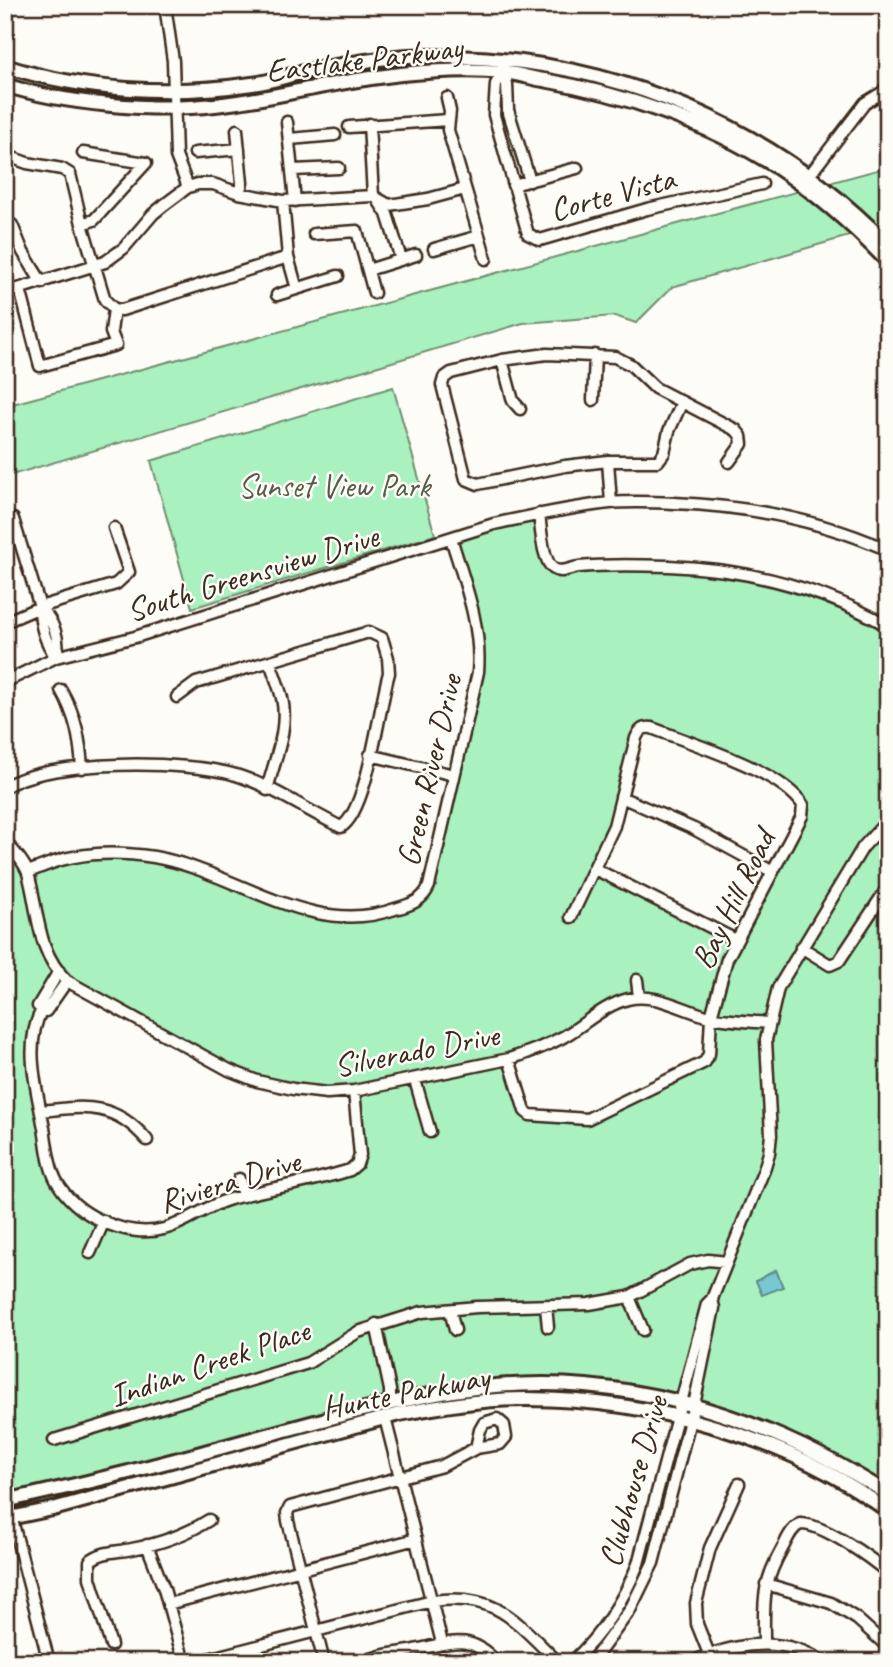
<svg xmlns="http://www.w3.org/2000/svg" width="893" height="1667" viewBox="0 0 893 1667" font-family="Caveat,sans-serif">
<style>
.green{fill:#a9f1be;stroke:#728e6e;stroke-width:2;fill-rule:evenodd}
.water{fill:#78c8d4;stroke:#60898b;stroke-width:2}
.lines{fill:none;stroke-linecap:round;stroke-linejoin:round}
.minor-casing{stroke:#3b2a1e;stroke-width:15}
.major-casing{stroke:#3b2a1e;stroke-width:18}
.minor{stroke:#fdfcf7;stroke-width:10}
.major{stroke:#fdfcf7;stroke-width:12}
.labels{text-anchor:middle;stroke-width:5;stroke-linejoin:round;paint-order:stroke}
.street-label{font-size:33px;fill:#3b2a1e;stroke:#fdfcf7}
.park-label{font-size:33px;fill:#565c46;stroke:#fdfcf7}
</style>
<rect width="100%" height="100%" fill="#fdfcf7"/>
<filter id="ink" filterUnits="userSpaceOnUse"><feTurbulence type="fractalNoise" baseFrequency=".0143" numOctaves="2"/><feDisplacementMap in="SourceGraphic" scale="14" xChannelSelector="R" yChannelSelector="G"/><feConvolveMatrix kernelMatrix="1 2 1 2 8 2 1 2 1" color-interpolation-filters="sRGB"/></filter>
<g filter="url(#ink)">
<path class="green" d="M888,167v64l-39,5 -177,51 -36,36 -21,-7 -92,7 -518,154v-71z
M393,387l42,148 -243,73 -41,-147z
M536,517l12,49 36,3h73l89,9 74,18 68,34v875l-125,-68 -60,-21 -87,-18 -95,-5 -125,17 -317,85 -64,15 -10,-19v-644l20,27c52,-17 110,-23 163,-5 24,8 47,19 70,28 28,11 57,26 88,23 21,-2 55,-16 77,-23l51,-209 1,-54 -25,-94zM651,730l110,44 39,32 -1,11 -65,124 -141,-71 18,-47 30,-92zM62,979l194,104 96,10 4,64 -10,14 -132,35 -77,29 -33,-11 -51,-42 -21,-137 10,-38zM636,998l74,19 -6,43 -129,61 -52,-12 -14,-50 53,-21z"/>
<path class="water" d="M776,1270l7,17 -21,8 -6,-14z"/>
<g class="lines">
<defs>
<path id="minor" d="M165,5l8,56 3,95 12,31
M887,5l1,23
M503,70l4,14 1,26 22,71
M503,72l-7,12 -2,31 34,119 12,6 107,-31 115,-25
M884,90l4,10
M447,98l3,13 -2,19 38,129
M287,122l8,79
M369,124l4,72
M349,127l99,-7
M237,130l5,53 -3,10
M290,139l45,-4
M195,153l44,-4
M5,155l22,8 35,6 8,5 12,50 23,76 9,9
M293,170l46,-2
M805,181l60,-78 23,-14
M513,185l64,-17
M378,200l9,14 14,45
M283,201l5,56 9,32
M82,224l12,-4 52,-57 -63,-10
M5,227l7,-2 11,27 19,31
M314,234l43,-3 17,62
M434,249l45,-13
M368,270l48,-15
M20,289l20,77 76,-21 -5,-13 3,-23
M5,293l100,-31 19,-14 29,-34 11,-9 24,-18 10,-3h15l26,9 44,8 90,-5 16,9 39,-6 37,-10
M277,295l61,-19
M114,309l8,1 25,-8 141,-45
M502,360l11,41 7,8
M593,400l2,-45
M682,402l-13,29 -5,22 -6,8h-50l-43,5 -87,18 -12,-5 -24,-94 2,-7 7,-5 51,-13 45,-6 68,3 16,8 24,23 81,42 5,6 1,8 -13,18
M608,461l3,42
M539,514c2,13 3,48 15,55 7,5 16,-1 25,-2 29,-3 61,-2 90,-1 78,3 151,21 219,60
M13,519l27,88
M40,607c13,14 21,32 16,50 -11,-15 -16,-31 -16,-50z
M5,622l35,-15 76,-23 13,-12 -15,-44
M5,682l51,-25 79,-20 359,-113c38,-8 77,-17 116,-21 22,-2 43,-1 64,0 74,3 147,17 214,47
M61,690c15,26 19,49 21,78
M370,755l84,20
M5,787c44,-28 181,-27 231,-12 33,10 72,36 105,52 27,-16 38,-121 48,-154l-1,-15 -6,-20 -13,-6 -173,51 -19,14
M267,790c7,-29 22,-61 15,-92 -3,-12 -8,-24 -12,-36
M621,797l73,32 79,43
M5,842c9,9 19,20 23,31 11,39 8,78 39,108l162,89 28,11 36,8 34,4 27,-2 155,-32c19,-6 37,-13 54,-22 21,-12 41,-32 65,-38 28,-7 56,12 82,18 19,4 40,4 59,6
M595,869l141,71
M28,872c14,-5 30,-13 46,-15 25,-5 54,-4 80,0 81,14 156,82 241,52 15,-4 28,-8 34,-23l49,-214c4,-46 -14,-91 -27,-134
M801,947l29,18 9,-4 49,-74
M59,971l-21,35 8,5 21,-30
M637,980l2,17
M42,1009c-19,36 -5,81 2,119 3,17 4,37 12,52 18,35 70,59 108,49 22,-6 41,-22 63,-29 40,-12 83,-17 123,-30l7,-6 3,-9 -6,-64
M509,1059l16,52 5,4 57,4 118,-57 4,-8 2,-37 16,-58 75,-143 1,-11c-23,-35 -111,-61 -151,-77 -9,-1 -12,1 -16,10l-22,88 -43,91
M415,1080l15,52
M41,1111c45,-5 74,-9 106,29
M239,1179l4,17
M90,1253l14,-32
M629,1297l14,33
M546,1306l2,21
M450,1310l5,20
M376,1324l14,66v12
M385,1418l57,225
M54,1440l254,-77 50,-31 64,-20 55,-5 112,-3 40,-7 61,-33 18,-4 19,2
M5,1493l44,169
M147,1545l17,44 20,73
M766,1584l65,19 26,16 31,28
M168,1604l248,-65
M764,1644c0,-43 -3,-58 19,-97 5,-9 8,-18 17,-23 22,-1 71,34 88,49
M111,1645l-21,-67v-17c11,-10 28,-9 42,-12 26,-5 55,-15 77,-29
M709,1654l-12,-30 -1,-21 14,-55 29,-64
M196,1662l236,-61c65,-9 83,20 126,61
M324,1662l-36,-141 -1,-8 3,-6 152,-41 34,-18 24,-4 6,-7 -2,-12 -7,-6 -13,4 -4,7 -4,18
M365,1662c16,-9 32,-8 49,-12 34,-6 55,-19 82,12
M572,1662c30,-28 51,-60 66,-98l69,-260 5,-5 52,-129 5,-17 2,-18 -5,-95 12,-52 85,-141 25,-27
M592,1662l38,-52 23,-47 41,-158 20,-97 -2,-9
M692,1662c42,-19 91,-27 131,0"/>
<path id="major" d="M5,66c79,25 165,30 247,18 17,-2 34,-8 52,-12 30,-6 74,-14 104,-16 16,-1 32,1 48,1 163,4 318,71 432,188
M5,85c59,19 148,27 210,20 52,-5 103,-20 156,-27 39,-6 92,-10 131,-6 14,1 28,6 42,8 79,14 163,42 231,86 41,27 79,60 113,96
M5,1501c83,-18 166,-39 247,-62 109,-29 220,-64 334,-53 109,10 210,49 302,108
M5,1519l48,-10 346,-95c42,-8 84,-15 127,-15 124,0 261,37 362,112"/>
</defs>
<use href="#minor" class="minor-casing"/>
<use href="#major" class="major-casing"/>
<use href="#minor" class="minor"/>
<use href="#major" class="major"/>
</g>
</g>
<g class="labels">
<g class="street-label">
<text transform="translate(364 58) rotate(-7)" y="12">Eastlake Parkway</text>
<text transform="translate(612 193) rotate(-15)" y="12">Corte Vista</text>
<text transform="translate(252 572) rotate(-17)" y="12">South Greensview Drive</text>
<text transform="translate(428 770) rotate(-77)" y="12">Green River Drive</text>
<text transform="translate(732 899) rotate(-64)" y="12">Bay Hill Road</text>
<text transform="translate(416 1049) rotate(-11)" y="12">Silverado Drive</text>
<text transform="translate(229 1180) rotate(-17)" y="12">Riviera Drive</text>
<text transform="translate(209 1362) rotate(-19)" y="12">Indian Creek Place</text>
<text transform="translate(405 1391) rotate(-11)" y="12">Hunte Parkway</text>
<text transform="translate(632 1481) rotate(-74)" y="12">Clubhouse Drive</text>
</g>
<g class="park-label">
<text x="334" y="497">Sunset View Park</text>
</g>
</g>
<rect width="893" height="1667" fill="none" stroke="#fdfcf7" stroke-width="28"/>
<rect x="14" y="14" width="865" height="1639" fill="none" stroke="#3b2a1e" stroke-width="2.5" filter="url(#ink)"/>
</svg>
